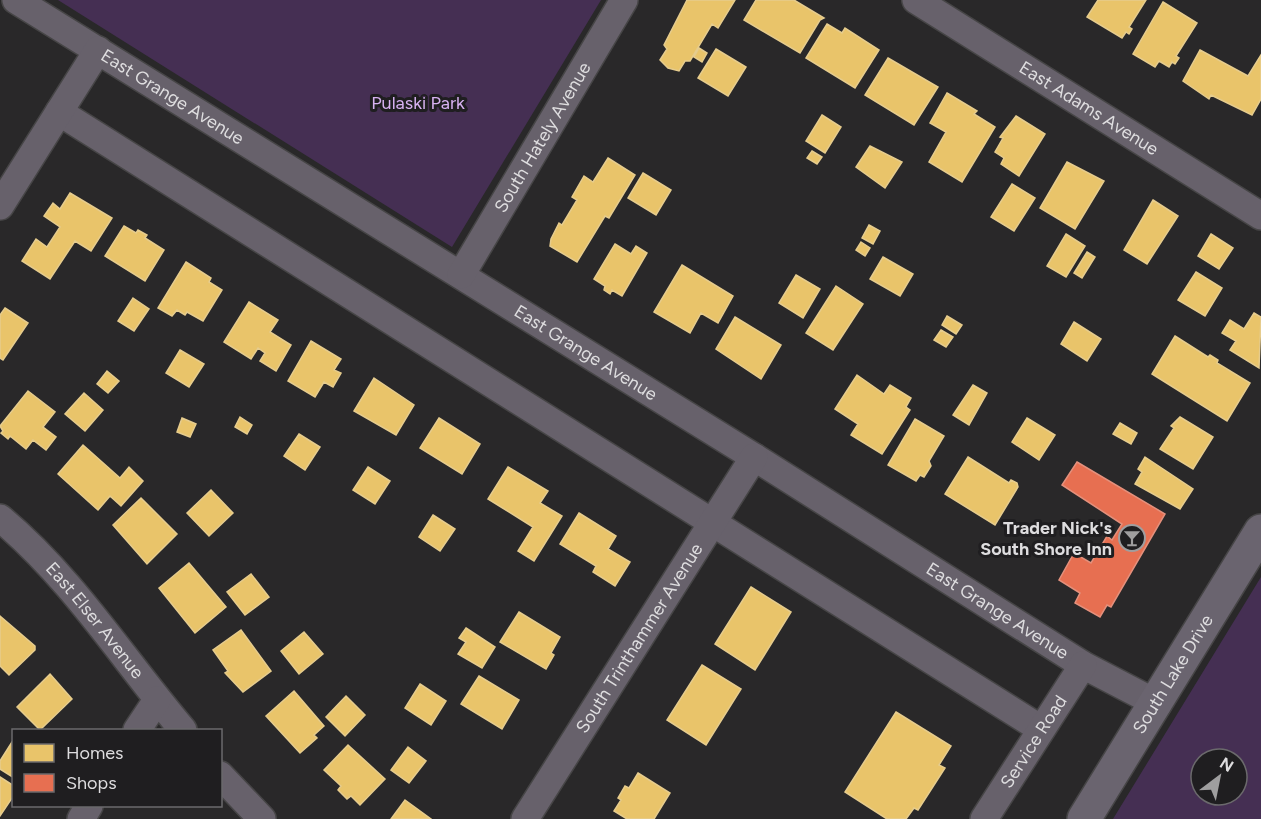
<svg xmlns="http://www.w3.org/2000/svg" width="1261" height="819" viewBox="0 0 1261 819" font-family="Figtree,sans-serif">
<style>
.green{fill:#452f53;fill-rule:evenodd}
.homes{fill:#e9c46a;stroke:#e6cc8d;stroke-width:1.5}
.shops{fill:#e76f51;stroke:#e4907c;stroke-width:1.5}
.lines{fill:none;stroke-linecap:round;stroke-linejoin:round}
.street-casing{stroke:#464546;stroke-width:30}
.secondary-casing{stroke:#464546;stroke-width:36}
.street{stroke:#67616b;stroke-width:27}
.secondary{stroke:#6a646f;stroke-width:33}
.labels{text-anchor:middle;stroke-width:6;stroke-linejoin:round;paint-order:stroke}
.street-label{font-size:18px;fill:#dedddf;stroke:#1f1e20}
.park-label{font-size:18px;fill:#d7b1f1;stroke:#1f1e20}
.poi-label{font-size:18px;font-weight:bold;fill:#dedddf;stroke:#1f1e20;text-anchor:end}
</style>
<rect width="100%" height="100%" fill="#292829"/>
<path class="green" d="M58,0h543l-149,247z
M1261,577v242h-148zM1201,759h36v36h-36z"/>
<path class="homes" d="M687,0h48l-17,28 -6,-4 -22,37h-5l-6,10 -11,-3 -8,-8 7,-11 -3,-4z
M756,0h38l30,18 -4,2 -20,33 -56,-33z
M1098,0h48l-17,27 3,2 -3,5 -3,-2 -4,6 -35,-21z
M1163,2l34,21 -21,33 3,2 -4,6 -3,-2 -3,5 -10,-6 -4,6 -22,-13z
M827,24l15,9 3,-5 34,22 -24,38 -49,-30z
M699,48l8,5 -5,9 -8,-5z
M716,49l30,18 -18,29 -30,-18z
M1200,50l48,26 13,-21v44l-9,16 -41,-20 -2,4 -26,-18z
M888,58l50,29 -24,38 -49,-30z
M947,93l30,18 -3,3 21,13 -33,55 -33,-20 17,-30 -16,-9z
M822,115l19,12 -16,26 -19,-12z
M1016,116l29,18 -26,42 -18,-12 3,-6 -9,-6 8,-14 -3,-1z
M870,146l32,16 -17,26 -29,-21z
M812,151l10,6 -5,7 -10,-6z
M608,158l27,17 -26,43 -4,-2 -28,46 -27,-16 1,-7 8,-16 3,2 15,-25 -5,-3 12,-21 9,6z
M1067,162l37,19 -29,48 -35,-21z
M643,173l28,17 -15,25 -28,-17z
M1012,184l23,14 -21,33 -23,-14z
M70,193l42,25 -21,33 -16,-10 -25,38 -28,-18 14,-22 11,8 13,-20 -16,-11 9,-13 7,6z
M1153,200l25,16 -31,48 -23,-14z
M869,225l11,6 -7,13 -11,-6z
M124,226l12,7 2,-3 9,5 -2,3 19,12 -19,31 -40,-25z
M1066,234l19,12 -19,31 -19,-11z
M1211,234l22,14 -14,21 -21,-13z
M861,242l9,6 -5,8 -9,-6z
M615,244l16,10 5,-8 11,7 -25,43 -10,-6 -2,4 -6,-4 1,-4 -11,-7z
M1087,252l8,5 -13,21 -8,-5z
M883,257l30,17 -13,22 -30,-17z
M186,262l25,16 -2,4 13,8 -19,31 -16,-9 -2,3 -8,-5 -5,6 -14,-8z
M682,265l51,31 -15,27 -17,-10 -11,20 -36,-21z
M1196,272l26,16 -17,28 -27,-16z
M796,275l24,14 -17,29 -24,-15z
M836,286l27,18 -30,46 -27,-17z
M133,298l16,11 -15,22 -16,-10z
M249,302l29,18 -8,12 21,13 -15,26 -16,-10 5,-8 -7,-5 -7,11 -27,-17z
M5,308l23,15 -25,37 -3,-2v-43z
M1254,313l7,4 -2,51 -29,-18 6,-9 -14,-8 8,-13 14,9z
M947,316l15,9 -6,9 -14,-9z
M735,317l46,28 -20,34 -45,-30z
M1074,322l27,17 -14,22 -26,-17z
M941,330l12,7 -7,10 -12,-7z
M1175,336l33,21 2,-2 8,5 -1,3 33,20 -23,38 -75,-47z
M311,341l30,18 -7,11 7,3 -8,14 -9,-5 -9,15 -27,-16z
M180,350l24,14 -15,23 -23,-14z
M107,371l12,10 -11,12 -11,-9z
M857,375l27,19 6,-9 21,13 -5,9 4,3 -28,44 -31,-19 7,-11 -23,-15z
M374,378l40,27 -18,30 -42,-24z
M973,385l14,8 -18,32 -16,-10z
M28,391l27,21 -12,15 13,10 -10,13 -13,-10 -7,9 -16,-13 -2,3 -7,-6 2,-2 -3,-5z
M84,393l19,17 -18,21 -20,-17z
M240,417l12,8 -5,9 -12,-7z
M1180,417l33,20 -20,32 -33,-20 14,-21 -3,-2z
M182,418l14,6 -6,13 -13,-5z
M439,418l41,26 -18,30 -42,-26z
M1027,418l28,17 -16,25 -27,-18z
M915,419l29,17 -15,25 2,5 -7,11 -4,-2 -4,6 -28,-16z
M1120,423l17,10 -6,11 -18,-10z
M299,434l21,13 -15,23 -21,-14z
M83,445l37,33 9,-11 14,14 -22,25 -11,-10 -12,14 -40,-36z
M968,457l41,26 2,-3 6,3 1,4 -23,38 -50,-31z
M1145,457l48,32 -13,20 -45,-25 7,-12 -4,-3z
M368,467l22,14 -15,23 -22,-14z
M508,467l40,24 -8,12 22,13 -28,45 -16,-10 15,-24 -45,-28z
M211,490l22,23 -24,23 -22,-23z
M141,498l36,36 -30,30 -34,-39z
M579,513l37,23 -8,13 22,13 -15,24 -22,-14 3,-6 -36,-22z
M433,515l22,14 -15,22 -21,-14z
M189,563l37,44 -31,26 -36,-45z
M251,574l18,23 -24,18 -18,-23z
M751,587l40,25 -36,58 -40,-26z
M519,612l41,25 -9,16 3,2 -8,14 -46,-27z
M0,616l35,30v4l-26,25 -9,-9z
M466,628l29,19 -13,21 -24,-14 8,-12 -7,-4z
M241,630l30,41 -28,21 -18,-19 3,-2 -15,-21z
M304,632l19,22 -24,20 -18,-23z
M702,665l39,24 -35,56 -39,-25z
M50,674l22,25 -32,31 -23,-23z
M479,676l40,24 -17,29 -41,-25z
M420,684l26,17 -15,24 -26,-17z
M294,691l30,35 -10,9 3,3 -17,15 -34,-37z
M346,696l19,19 -20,21 -19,-19z
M896,712l55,34 -12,19 6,3 -27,42 -4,-2 -8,11h-19l-42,-27z
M12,742l2,1v35l-14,-9v-8z
M348,745l37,34 -25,26 -9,-9 -4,3 -9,-9 3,-4 -17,-16z
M408,747l18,14 -17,22 -18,-13z
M638,773l32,20 -16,26h-27l-13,-8 7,-11 -3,-2 7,-12 4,2z
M0,777l14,9v9l-14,21z
M405,800l26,19h-40z"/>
<path class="shops" d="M1077,462l88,52 -54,93 -4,-2 -7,12 -25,-14 5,-10 -21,-13 15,-27 17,10 16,-27 5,4 10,-16 -60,-39z"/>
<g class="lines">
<defs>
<g id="street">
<path id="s1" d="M16,0l738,457 329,208 75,39"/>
<path id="s2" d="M916,0l345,216"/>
<path d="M59,112l982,617"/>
<path d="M0,206l98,-156"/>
<path id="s3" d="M461,275l163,-275"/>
<path id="s4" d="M0,518c73,61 122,140 183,212"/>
<path d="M137,730l20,-30"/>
<path d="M220,775l42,44"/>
<path d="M81,819l8,-13"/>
<path id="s5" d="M525,819l229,-362"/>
<path id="s6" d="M984,819l99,-154"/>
</g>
<g id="secondary">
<path id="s7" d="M1084,819l177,-288"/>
</g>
</defs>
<use href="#street" class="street-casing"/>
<use href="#secondary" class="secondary-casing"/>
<use href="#street" class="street"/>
<use href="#secondary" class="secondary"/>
</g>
<defs>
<symbol id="bar-ring" viewBox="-11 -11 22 22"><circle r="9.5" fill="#1f1e20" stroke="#9f9e9f" stroke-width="1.5"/><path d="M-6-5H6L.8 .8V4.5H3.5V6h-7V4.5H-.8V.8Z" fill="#9f9e9f"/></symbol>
</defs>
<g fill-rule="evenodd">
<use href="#bar-ring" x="1117" y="523" width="30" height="30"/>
</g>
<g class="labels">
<g class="street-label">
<text dy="6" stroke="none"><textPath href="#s1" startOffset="184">East Grange Avenue</textPath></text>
<text dy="6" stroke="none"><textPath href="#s2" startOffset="204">East Adams Avenue</textPath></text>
<text dy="6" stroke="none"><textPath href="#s3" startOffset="160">South Hately Avenue</textPath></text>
<text dy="6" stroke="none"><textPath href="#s1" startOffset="670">East Grange Avenue</textPath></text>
<text dy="6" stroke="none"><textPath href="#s1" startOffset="1156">East Grange Avenue</textPath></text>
<text dy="6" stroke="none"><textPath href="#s4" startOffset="140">East Elser Avenue</textPath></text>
<text dy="6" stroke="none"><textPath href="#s5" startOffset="214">South Trinthammer Avenue</textPath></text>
<text dy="6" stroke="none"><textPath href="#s7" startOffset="170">South Lake Drive</textPath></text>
<text dy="6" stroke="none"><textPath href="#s6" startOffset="92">Service Road</textPath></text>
</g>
<g class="park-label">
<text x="418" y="109">Pulaski Park</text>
</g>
<g class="poi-label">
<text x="1112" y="534">Trader Nick's<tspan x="1112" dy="21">South Shore Inn</tspan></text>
</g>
</g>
<rect x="12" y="729" width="210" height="78" fill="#1f1e20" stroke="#6b6a6c" stroke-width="1.5"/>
<rect x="24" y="744" width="30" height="18" fill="#e9c46a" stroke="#6b6a6c" stroke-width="1.5"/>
<text x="66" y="759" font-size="18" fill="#dedddf">Homes</text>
<rect x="24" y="774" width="30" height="18" fill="#e76f51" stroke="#6b6a6c" stroke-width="1.5"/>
<text x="66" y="789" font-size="18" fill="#dedddf">Shops</text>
<g transform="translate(1219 777) rotate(32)"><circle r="28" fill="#1f1e20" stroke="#6b6a6c" stroke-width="1.5"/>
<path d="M0-4.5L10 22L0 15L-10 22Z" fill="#9f9e9f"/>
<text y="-9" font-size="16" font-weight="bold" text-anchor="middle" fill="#dedddf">N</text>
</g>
</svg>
